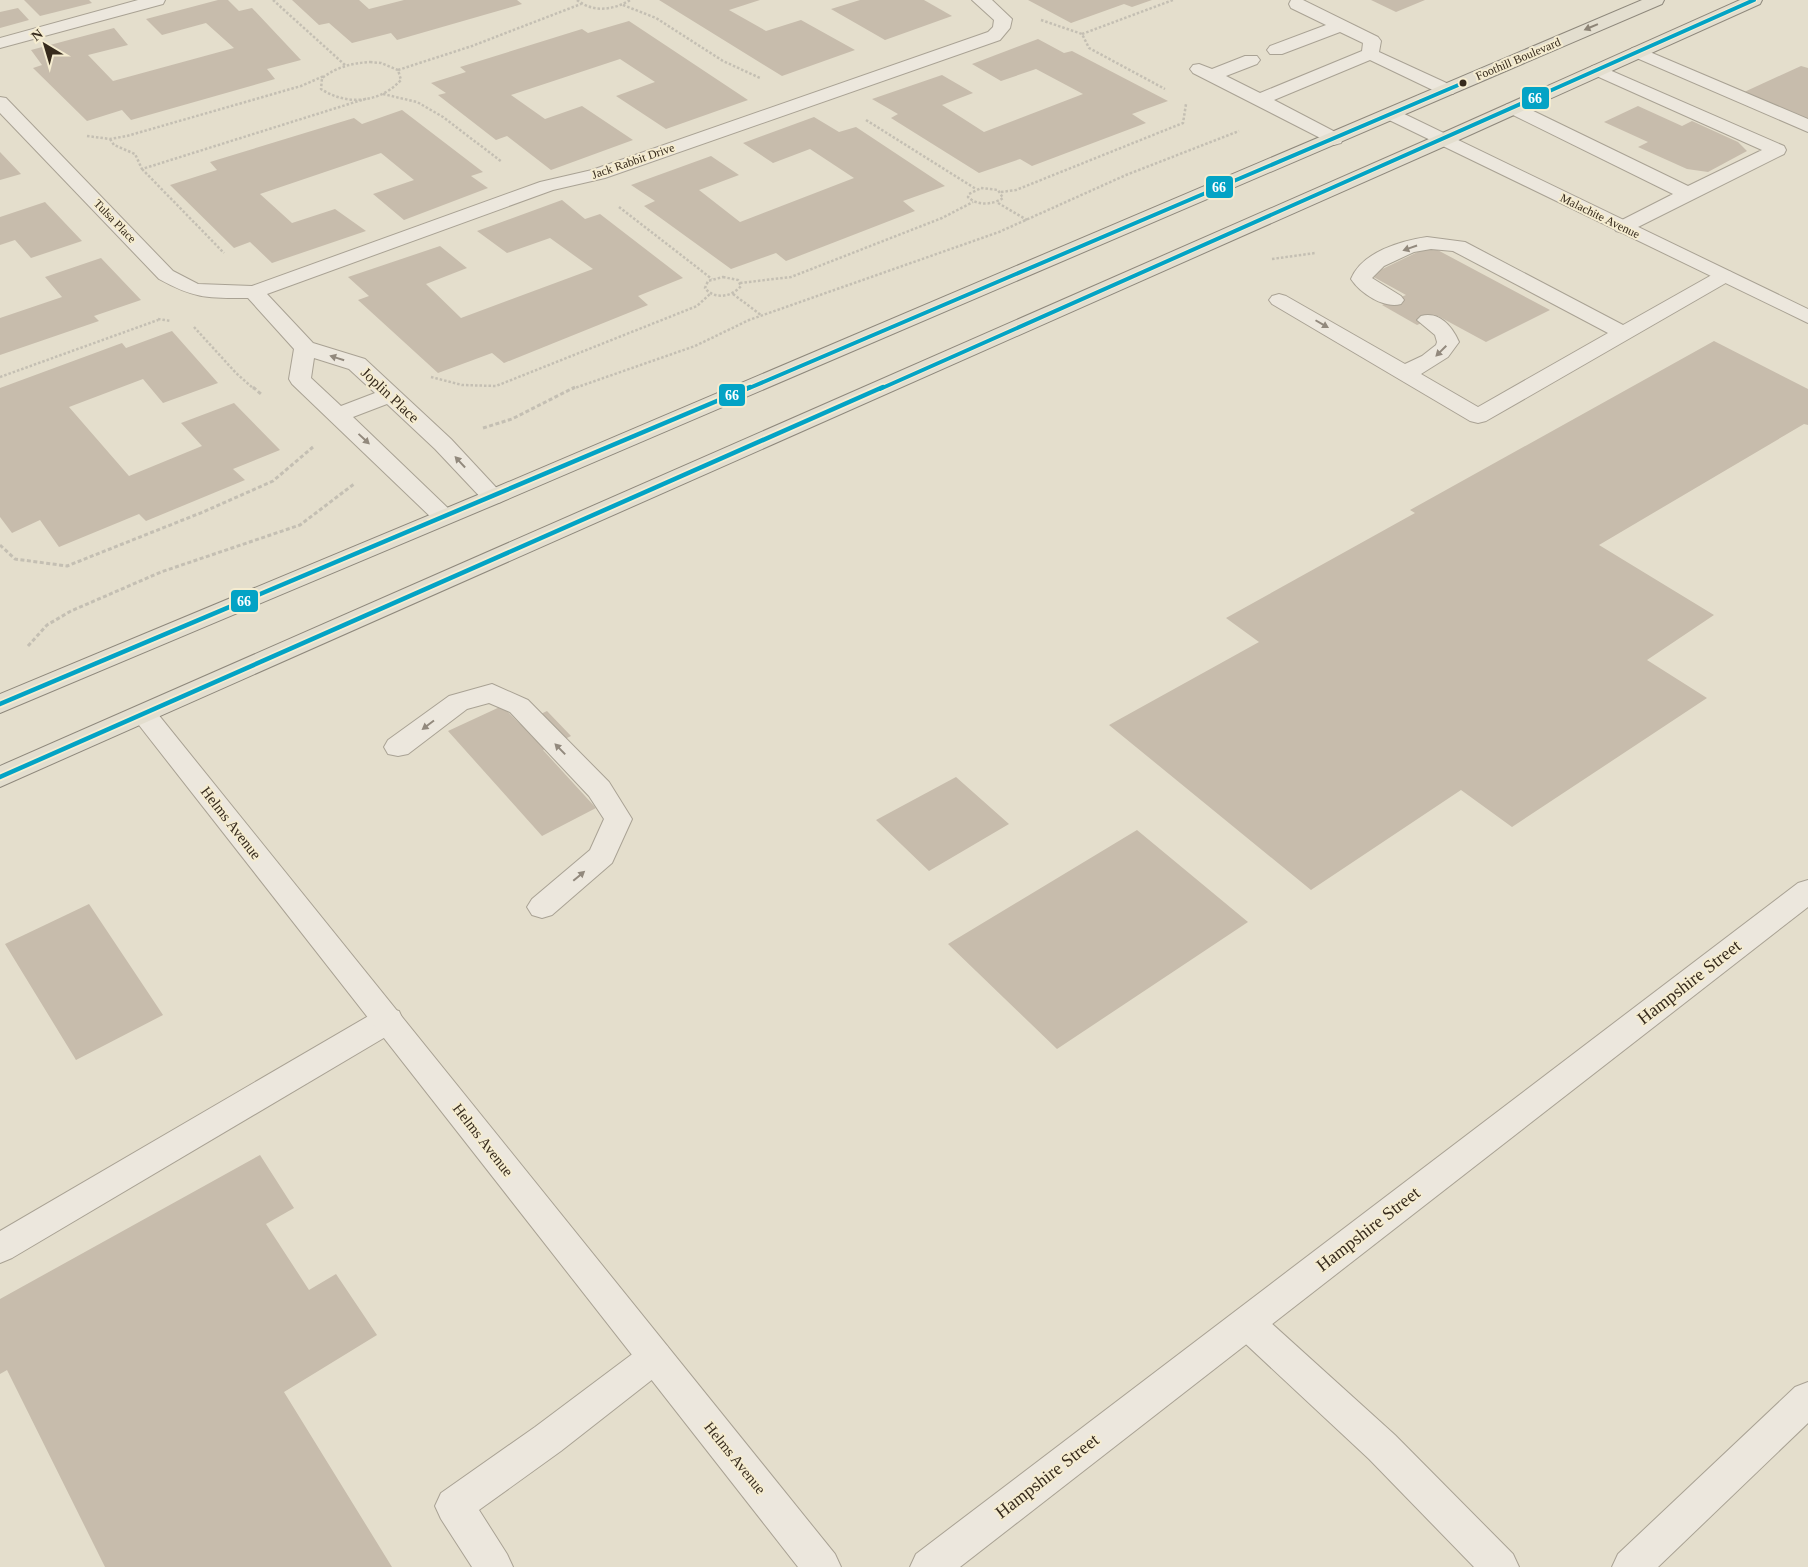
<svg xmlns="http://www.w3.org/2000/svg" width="1808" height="1567" viewBox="0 0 1808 1567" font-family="Georgia,serif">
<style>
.building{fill:#c7bcac}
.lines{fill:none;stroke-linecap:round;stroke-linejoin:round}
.service-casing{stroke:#a9a294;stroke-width:2}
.minor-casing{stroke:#a9a294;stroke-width:2}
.primary-casing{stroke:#8e887c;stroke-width:2}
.path-far1{stroke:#c4bfb3;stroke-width:2.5;stroke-dasharray:2.5 2;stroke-linecap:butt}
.path{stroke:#c4bfb3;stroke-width:3;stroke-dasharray:4 2.5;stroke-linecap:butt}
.service{fill:#ece7dd;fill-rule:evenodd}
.minor{fill:#ece7dd;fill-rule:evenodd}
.primary{fill:#e3decf;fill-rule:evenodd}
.bus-1-far1-casing{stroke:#f5ecd0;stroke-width:6}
.bus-1-casing{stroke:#f5ecd0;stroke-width:8}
.bus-1-far1{stroke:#03a3c5;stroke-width:4}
.bus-1{stroke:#03a3c5;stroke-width:4.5}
.oneway{fill:#8d8476}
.oneway2{fill:#92897d}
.bus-dot{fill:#372b1d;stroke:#f5ecd0;stroke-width:2}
.labels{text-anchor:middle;stroke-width:4;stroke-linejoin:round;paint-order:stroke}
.far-street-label{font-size:12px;fill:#372b1d;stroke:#f5ecd0}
.street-label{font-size:15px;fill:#372b1d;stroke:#f5ecd0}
.near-street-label{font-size:18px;fill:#372b1d;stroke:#f5ecd0}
.line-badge{stroke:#f5ecd0;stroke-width:2}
.badge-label{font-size:14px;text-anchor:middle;font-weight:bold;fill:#fff}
</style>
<rect width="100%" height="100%" fill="#e4decc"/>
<path class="building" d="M24,0h65l3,3 -52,13z
M218,0h10l11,11 13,-3 49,52 -34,9 8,10 -144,41 -9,-10 -35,11 -54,-53 9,-3 -11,-15 83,-22 14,17 -40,10 25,26 121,-33 -28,-25 -44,12 -16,-16z
M292,0h67l10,9 35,-9h113l5,4 -125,36 -6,-7 -39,10 -23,-20 -10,2z
M659,0h101l-31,10 37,21 35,-11 54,30 -73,26z
M860,0h64l28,16 -67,24 -54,-31z
M1028,0h124l-20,7 -8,-3 -53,19z
M1371,0h54l-29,12z
M18,8l11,12 -29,8v-16z
M629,21l119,79 -82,29 -50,-33 39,-14 -35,-23 -109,36 34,24 37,-13 51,34 -82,30 -44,-34 -11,4 -58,-45 8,-2 -15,-10 35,-11 -6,-5 122,-38 6,4z
M1038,39l26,14 8,-2 96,50 -36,13 14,9 -114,43 -12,-7 -41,14 -88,-55 7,-4 -26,-15 70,-24 31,18 -31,12 42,27 99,-38 -47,-25 -35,12 -29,-17z
M1801,66l7,2v54l-66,-29z
M1638,106l44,20 10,-5 46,21 9,9 -39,21 -21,-3 -49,-22 10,-5 -44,-20z
M402,110l81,62 -12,4 17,12 -84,32 -31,-26 41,-14 -33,-27 -121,41 32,29 43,-14 31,22 -94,32 -22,-21 -16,6 -64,-63 47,-15 -7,-8 144,-44 8,6z
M814,117l25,15 17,-5 89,59 -42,15 12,10 -129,50 -10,-8 -45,16 -87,-63 11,-5 -24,-16 80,-29 28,19 -40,15 41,32 114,-44 -44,-29 -37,14 -30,-20z
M0,152l21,22 -21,6z
M562,200l23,19 15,-5 83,64 -45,18 10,9 -144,58 -12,-10 -54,20 -80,-73 11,-4 -21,-19 92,-31 27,22 -41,16 35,34 132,-49 -43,-31 -43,15 -30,-22z
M45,202l37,39 -51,17 -16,-18 -15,5v-28z
M1430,246l120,64 -64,32 -48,-26 -21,9 -35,-20 24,-10 -36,-20z
M101,258l40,42 -47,16 5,5 -99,34v-37l62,-21 -17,-20z
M172,331l46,52 -55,20 -20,-24 -74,28 60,69 73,-30 -21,-23 53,-20 46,47 -47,19 12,11 -99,41 -7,-7 -80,33 -19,-27 -28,13 -12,-16v-129l122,-45 4,5z
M1714,341l94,48v36l-4,-1 -205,121 115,70 -67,45 60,38 -195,129 -51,-37 -150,100 -202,-165 150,-83 -33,-24 189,-105 -5,-3z
M502,706l18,18 27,-13 24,25 -28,14 53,58 -54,28 -94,-105z
M956,777l53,47 -80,47 -53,-51z
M1137,830l111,92 -191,127 -109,-105z
M89,904l74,111 -87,45 -71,-116z
M260,1155l34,53 -28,16 43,66 27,-16 41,61 -93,57 108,175h-287l-98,-197 -7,4v-75z"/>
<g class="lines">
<defs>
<path id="service" d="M1291,0h12l75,37 3,4 -2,11 74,34 3,4 -3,4h-12l-71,-34 -96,40 67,35 2,4 -2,4 -7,2 -141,-72 -3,-4 3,-4 6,-1 13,5 33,-13h12l3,4 -3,4 -31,12 34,17 102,-42 1,-8 -23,-11 -58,22h-12l-3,-4 3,-4 56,-21 -35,-17 -2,-4z
M1638,47l170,72v13l-176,-76 -3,-4 3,-4z
M1598,65l186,81 2,4 -2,4 -154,77 -7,2 -7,-2 -3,-4 3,-4 57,-29 -166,-82 -3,-4 3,-4h12l169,82 74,-36 -170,-76 -3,-4 3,-4z
M1427,237l38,5 158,83 94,-53 7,-2 7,2 3,4 -3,4 -245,141 -8,2 -8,-2 -198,-117 -3,-4 3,-4 7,-2 7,2 119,68 17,-8 14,-11 1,-3 -2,-7 -18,-15 4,-4c18,-5 31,10 38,26l-11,15 -27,17 57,33 130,-74 -155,-82 -22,-2 -17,3 -30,14 -12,12 29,18 3,4 -3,4c-17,5 -41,-11 -50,-25 11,-27 49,-38 76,-42z
M492,684l36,16 81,82 23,37 -20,44 -60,52 -10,3 -10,-3 -5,-8 5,-8 58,-49 14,-31 -15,-23 -79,-84 -21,-9 -22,6 -59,45 -10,2 -10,-2 -4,-7 4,-7 61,-44z
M388,1008l11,3 4,9 -4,9 -387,229 -12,5v-32l377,-220z
M1247,1307l12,5 136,123 118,119 6,13h-45l-105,-108 -134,-125 -5,-11 5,-11z
M655,1341l12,5 6,11 -6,11 -106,83 -82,59 28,44 6,13h-41l-31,-48 -6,-13 6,-13 94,-66 108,-81z
M1808,1382v41l-150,144h-46l6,-13 177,-167z"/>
<path id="minor" d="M138,0h27l-2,4 -163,44v-10z
M972,0h20l20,19 -2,9 -10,12 -395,138 -52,12 -286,104 46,49 52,16 86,80 54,58 -4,5 -8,2 -8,-2 -50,-53 -48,-45 -34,13 99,95 4,5 -4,5 -8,2 -8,-2 -144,-138 -3,-5 5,-30 -46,-51c-40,0 -53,1 -89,-19l-159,-166v-16l6,1 167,173 25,13 54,2 288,-104 52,-12 396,-138 5,-5 1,-7zM314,358l35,11 26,24 -34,13 -30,-28z
M1392,108l416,201v14l-423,-205 -2,-4 2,-4z
M144,705l9,3 682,846 6,13h-43l-663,-847 -4,-6 4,-6z
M1808,880v27l-848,660h-50l6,-13 882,-671z"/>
<path id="primary" d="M1642,0h22l-2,4 -1161,498 -501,211v-19l485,-202z
M1740,0h22l-2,4 -308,139 -1452,644v-21l1438,-631z"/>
</defs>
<use href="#service" class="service-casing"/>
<use href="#minor" class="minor-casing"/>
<use href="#primary" class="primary-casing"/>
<path class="path-far1" d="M273,0l72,65
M577,0c16,13 37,10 53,0
M623,5l33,13 67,43 37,17
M1041,20l41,14 7,14 76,41
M1082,34l91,-34
M370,62l11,1 17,7 3,10c-21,23 -54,26 -80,9l1,-11c15,-11 30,-15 48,-16z
M398,70l74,-24 109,-42
M383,94l34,8 26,15 59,45
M866,120l110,69
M87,136l23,3 17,-3 174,-50 23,-10
M110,139l4,6 21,9 7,15 226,-71
M142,169l82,84
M981,188l17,2 5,8c-10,7 -26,8 -35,-1l1,-3z
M1001,192l15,-2 167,-67 3,-19
M998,203l29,17
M619,207l93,72
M1272,259l43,-6
M723,277l15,3 3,6c-9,11 -27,14 -36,2l3,-7z
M740,283l51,-6 151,-59 31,-16
M733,294l28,21
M158,319l13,2
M194,327l42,46 18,16
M0,377l158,-57
M431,377l31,8 34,1 201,-80 13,-12
M572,389l123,-43 54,-26 250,-88 127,-57 113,-44"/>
<path class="path" d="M253,387l9,8
M483,428l29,-9 63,-32
M0,545l15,14 52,7 136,-54 70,-31 40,-34
M28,646l19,-21 24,-14 90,-39 139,-47 54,-41"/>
<use href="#service" class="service"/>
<use href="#minor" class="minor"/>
<use href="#primary" class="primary"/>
<defs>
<path id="bus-1-far1" d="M747,389l716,-306
M880,389l874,-389"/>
<path id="bus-1" d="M0,704l750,-317
M0,777l883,-390"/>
</defs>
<use href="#bus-1-far1" class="bus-1-far1-casing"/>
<use href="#bus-1" class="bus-1-casing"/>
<use href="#bus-1-far1" class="bus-1-far1"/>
<use href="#bus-1" class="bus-1"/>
</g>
<defs><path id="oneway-solid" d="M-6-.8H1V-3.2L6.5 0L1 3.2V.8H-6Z" transform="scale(1.25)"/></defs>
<use class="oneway" href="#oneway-solid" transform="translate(1591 27) rotate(157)"/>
<g class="oneway2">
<use href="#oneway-solid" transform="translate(1410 248) rotate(161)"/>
<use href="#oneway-solid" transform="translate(1322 324) rotate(30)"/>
<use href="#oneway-solid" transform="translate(1441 351) rotate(135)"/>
<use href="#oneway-solid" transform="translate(337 358) rotate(-163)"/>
<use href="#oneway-solid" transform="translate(364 439) rotate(43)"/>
<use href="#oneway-solid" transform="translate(460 462) rotate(-133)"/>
<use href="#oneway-solid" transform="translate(428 725) rotate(143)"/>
<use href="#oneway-solid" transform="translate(560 749) rotate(-134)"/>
<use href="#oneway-solid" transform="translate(579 876) rotate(-40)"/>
</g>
<circle class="bus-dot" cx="1463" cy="83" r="4.5"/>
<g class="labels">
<g class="far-street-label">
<text transform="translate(1518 59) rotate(-23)" y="4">Foothill Boulevard</text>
<text transform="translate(633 161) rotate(-19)" y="4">Jack Rabbit Drive</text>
<text transform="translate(1600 216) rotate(26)" y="4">Malachite Avenue</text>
<text transform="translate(115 221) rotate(46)" y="4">Tulsa Place</text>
</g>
<g class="street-label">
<text transform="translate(390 395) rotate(43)" y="5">Joplin Place</text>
<text transform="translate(231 823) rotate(52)" y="5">Helms Avenue</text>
<text transform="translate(483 1140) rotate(52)" y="5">Helms Avenue</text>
<text transform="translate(735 1458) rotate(51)" y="5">Helms Avenue</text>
</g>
<g class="near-street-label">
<text transform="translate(1689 982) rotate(-38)" y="6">Hampshire Street</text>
<text transform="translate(1368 1229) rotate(-38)" y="6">Hampshire Street</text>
<text transform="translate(1047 1476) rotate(-38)" y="6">Hampshire Street</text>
</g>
</g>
<g class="line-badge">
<rect x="1521" y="86" width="29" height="24" rx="5" fill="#03a3c5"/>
<rect x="1205" y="175" width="29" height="24" rx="5" fill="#03a3c5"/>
<rect x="718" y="383" width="28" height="24" rx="5" fill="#03a3c5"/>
<rect x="230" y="589" width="29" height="24" rx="5" fill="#03a3c5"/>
</g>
<g class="badge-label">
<text x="1535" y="103">66</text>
<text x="1219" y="192">66</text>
<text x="732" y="400">66</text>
<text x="244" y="606">66</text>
</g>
<g transform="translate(45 45) rotate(322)" stroke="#f5ecd0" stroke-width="4" paint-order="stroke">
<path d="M0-4L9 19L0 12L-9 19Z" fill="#372b1d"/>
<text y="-8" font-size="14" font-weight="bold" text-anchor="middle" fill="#372b1d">N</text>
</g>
</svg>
